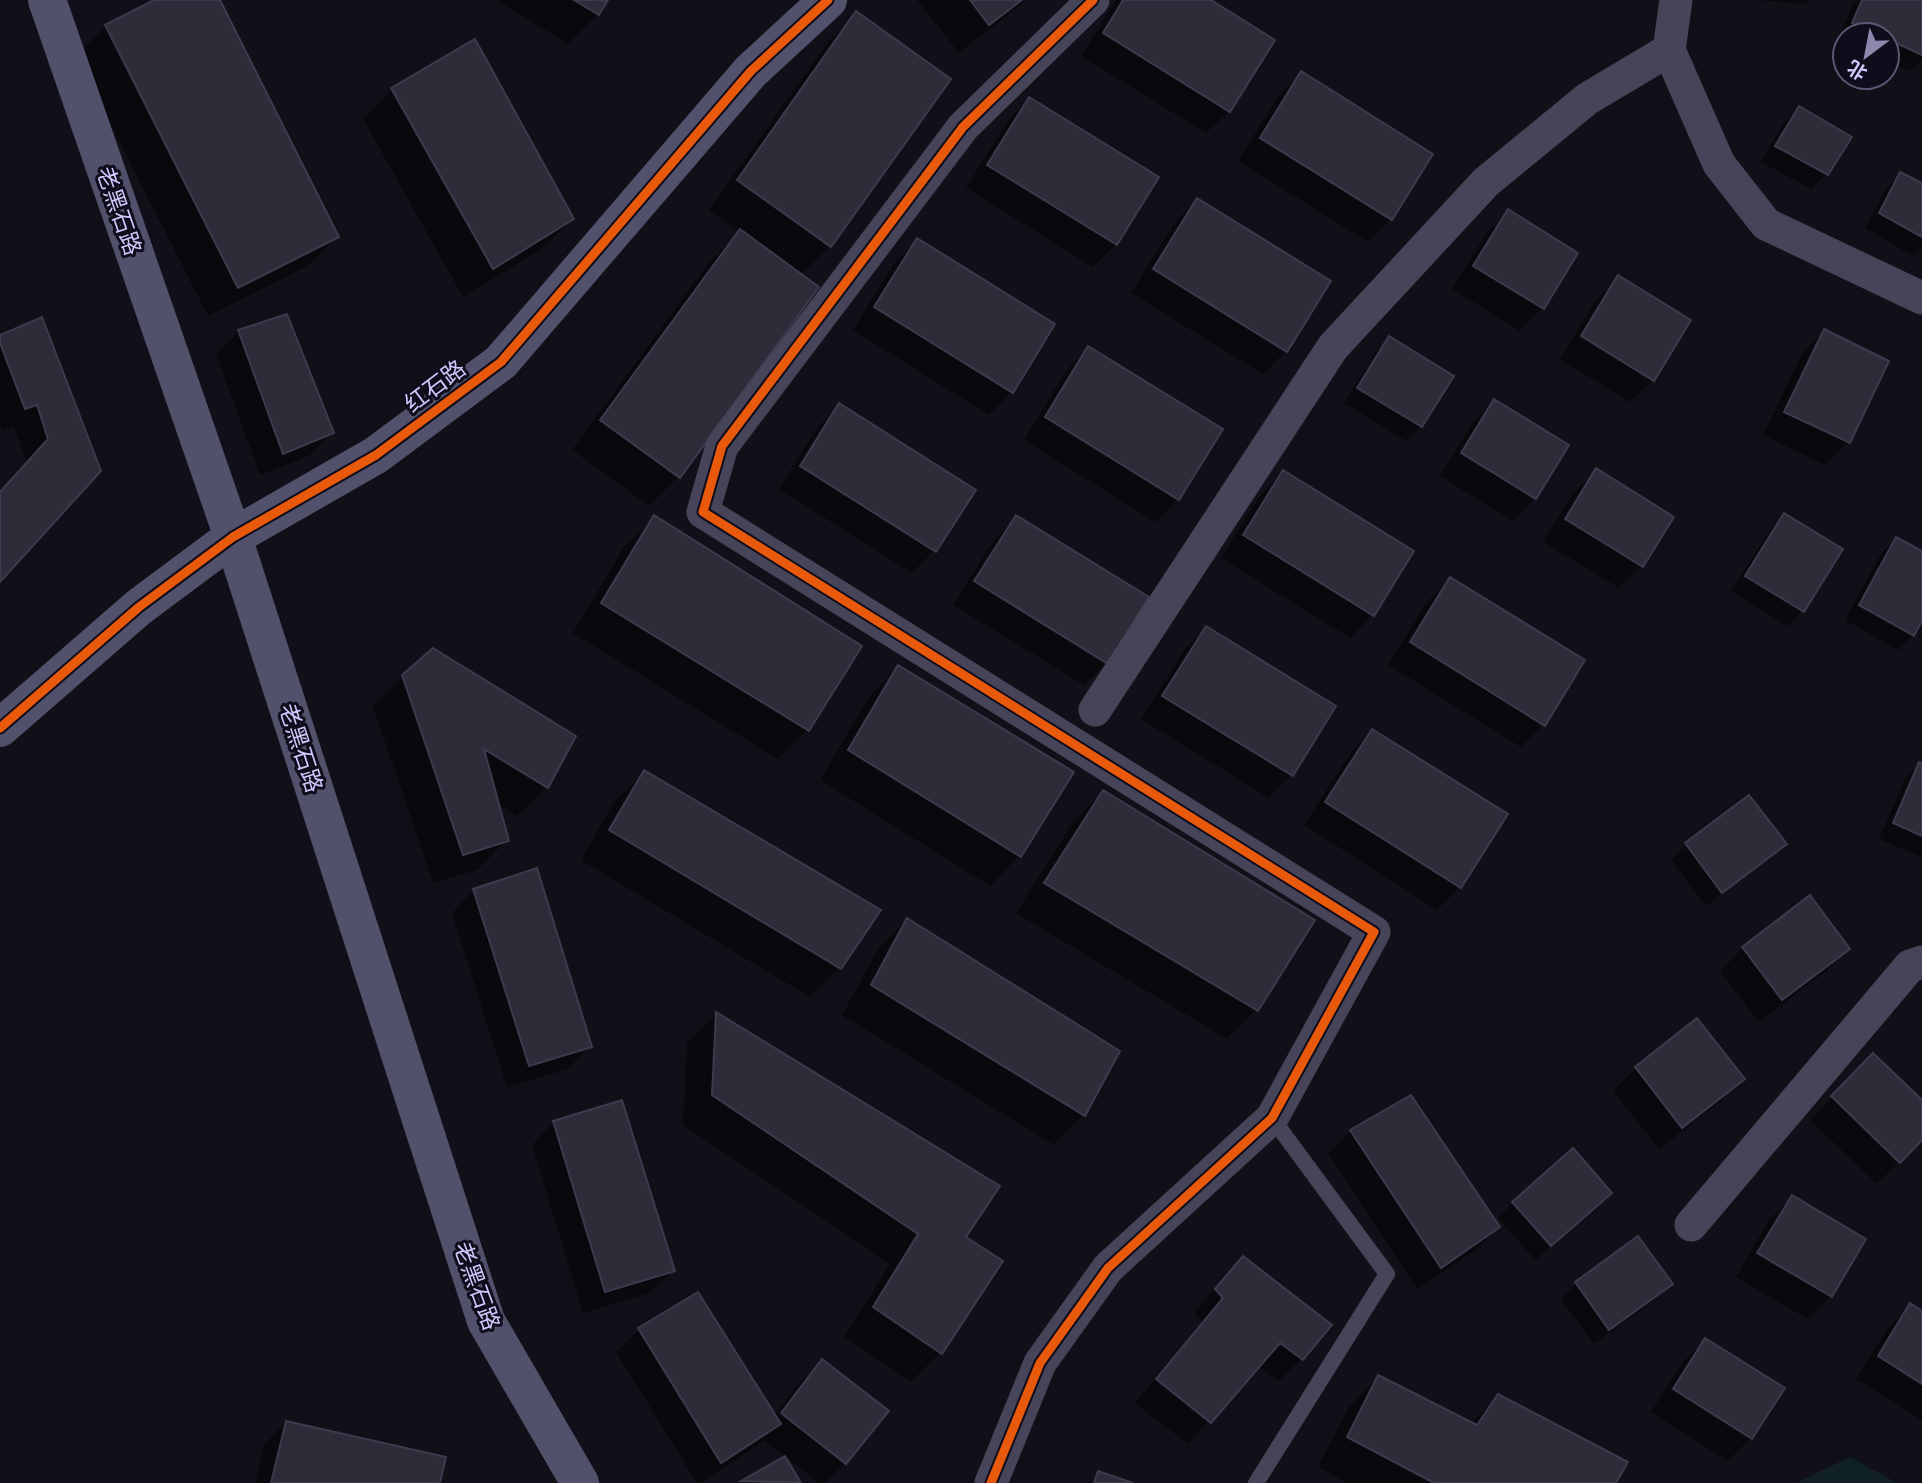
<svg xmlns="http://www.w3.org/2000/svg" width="1922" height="1483" viewBox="0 0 1922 1483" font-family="'Space Grotesk','Noto Sans SC',sans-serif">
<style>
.green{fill:#0f2122}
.shadow{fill:#0007}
.building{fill:#2f2c3a;stroke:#3c3a4c;stroke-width:2}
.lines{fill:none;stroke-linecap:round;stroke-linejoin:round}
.lane{stroke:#464458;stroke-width:16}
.street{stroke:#464458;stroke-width:33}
.secondary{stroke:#52516b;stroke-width:38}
.cycleway-casing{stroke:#0f0c1b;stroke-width:13}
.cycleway{stroke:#e8590c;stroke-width:9}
.labels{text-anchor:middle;stroke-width:6;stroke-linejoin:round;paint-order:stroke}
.street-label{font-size:23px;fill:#d0c8fc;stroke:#0f0c1b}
</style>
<rect width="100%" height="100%" fill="#111018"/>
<path class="green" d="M1850,1457l47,26h-101z"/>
<path class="shadow" d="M158,0h60l119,237 -30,29 -99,50 -132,-260 30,-30z
M496,0h110l-8,14 -30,30z
M917,0h110l-68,53z
M1116,0h91l22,111 -23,22 -125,-77z
M1757,0h53l-5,4z
M1857,0h65v59l-12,12 -23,-10v-26h-42v7l-7,-3 15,-35z
M857,14l-27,232 -30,30 -122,201 -29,29 -77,-56 138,-189 29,-29 -30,-22 118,-167z
M1301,74l90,145 -23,23 -130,-81 40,-65z
M393,89l179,130 -29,29 -80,49 -100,-178z
M1029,99l87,145 -23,23 -127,-79 41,-66z
M1799,108l27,66 -15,15 -50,-27 23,-39z
M1901,174l21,11v62l-9,9 -48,-28 21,-39z
M1197,200l89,151 -23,23 -132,-81 44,-71z
M1508,212l68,41 -34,55 -22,23 -68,-42 34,-55z
M917,241l136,84 -42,67 -22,23 -136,-85 41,-67z
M1619,278l34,102 -23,22 -70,-43 36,-59z
M239,331l93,102 -23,23 -49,19 -44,-121z
M1824,331l24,111 -23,23 -62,-30 39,-81z
M0,336l99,135 -99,109v-88l27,-29 -13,-36 -12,3 -2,-5z
M1390,338l62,39 -31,49 -15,15 -62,-38 31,-50z
M1088,348l90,151 -23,23 -131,-82 42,-69z
M1494,401l41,97 -22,23 -73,-45 32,-52z
M840,405l95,145 -23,23 -133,-84 38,-61z
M1596,471l45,95 -22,22 -76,-46 30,-49z
M1283,472l129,79 -40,64 -22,23 -129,-80 39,-63z
M1785,515l56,35 -39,61 -15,15 -56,-35 39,-61z
M1016,517l91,146 -23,22 -131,-80 41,-65z
M654,518l154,211 -30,30 -205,-126 51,-86z
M1896,539l26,14v65l-9,17 -15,15 -53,-30 36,-66z
M1450,579l93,146 -22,22 -133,-82 39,-63z
M1206,628l128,79 -43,68 -22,23 -128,-79 43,-68z
M898,667l174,106 -53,83 -29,30 -170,-106 49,-83z
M403,676l144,111 -30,29 -20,-12 10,36 -30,30 -44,13 -60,-177z
M1372,731l133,84 -45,72 -23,23 -133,-85 46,-71z
M1920,764l2,1v92l-43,-18 26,-60z
M644,772l195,196 -29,29 -229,-137 33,-58z
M1103,792l153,218 -29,29 -211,-126 57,-91z
M1749,798l35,46 -15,15 -63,47 -35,-46 15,-15z
M474,890l116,156 -22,23 -61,18 -55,-174z
M1809,898l39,51 -22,22 -67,51 -39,-51 23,-23z
M907,920l210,131 -34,64 -29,30 -212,-130 36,-66z
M716,1014l247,223 -23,116 -29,29 -67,-45 46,-73 -207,-139 4,-82z
M1697,1021l46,58 -23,23 -61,47 -46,-58 23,-23z
M1851,1078l71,24v36l-45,46 -67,-64z
M554,1122l119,148 -23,23 -67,20 -51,-168z
M1351,1131l147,96 -22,23 -59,39 -89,-136z
M1792,1197l72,43 -33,56 -23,23 -72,-42 33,-57z
M1513,1203l82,4 -60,53 -37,-42z
M1638,1238l32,46 -14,15 -62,45 -33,-45 15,-15z
M1243,1258l59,100 -23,23 -21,-15 -70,78 -53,-41 67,-81 -8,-10z
M698,1294l76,123 25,-34 23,-22 23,102 -20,20h-6l-56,-43 -7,7 -56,36h-3l-81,-131 23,-22z
M1911,1306l11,7v107l-66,-41 32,-51z
M1705,1340l46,98 -23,23 -77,-49 31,-49z
M1378,1377l93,46 27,-27 116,87h-266l-30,-16 31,-60z
M286,1422l152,61h-183l9,-38z
M784,1458l15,25h-57z"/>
<path class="building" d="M154,0h66l119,237 -101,51 -133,-263z
M574,0h34l-9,15z
M970,0h52l-33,25z
M1123,0h88l64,40 -45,72 -127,-79z
M1862,0h60v55l-35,-16v-4h-9l-26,-12z
M856,11l95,68 -120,168 -94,-67z
M475,39l99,180 -81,50 -102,-181z
M1301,71l132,83 -41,66 -132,-82z
M1029,97l130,80 -42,68 -130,-80z
M1799,106l53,31 -24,38 -53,-29z
M1900,172l22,11v54l-43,-24z
M1197,198l134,83 -44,71 -134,-83z
M1508,209l70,44 -34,56 -71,-43z
M740,229l79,58 -139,191 -80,-58z
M917,238l138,86 -42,69 -139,-86z
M1618,275l73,45 -37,61 -73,-45z
M287,314l47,119 -51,21 -45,-124z
M42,317l59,154 -101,111v-90l48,-53 -11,-34 -12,4 -25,-66v-8z
M1824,329l65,32 -39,82 -66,-31z
M1389,336l65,40 -32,51 -65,-39z
M1088,346l135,83 -44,71 -134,-83z
M1494,399l75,46 -33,54 -75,-46z
M839,403l137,87 -40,62 -136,-86z
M1596,468l78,49 -31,50 -78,-48z
M1283,470l131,81 -40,65 -131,-81z
M1784,513l59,36 -39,63 -59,-36z
M654,515l208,131 -53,85 -208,-128z
M1016,515l133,82 -41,67 -134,-83z
M1896,537l26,14v70l-8,15 -55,-31z
M1450,577l135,83 -40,66 -135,-84z
M1206,626l130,80 -43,70 -131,-80z
M433,648l143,88 -28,52 -64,-39 25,92 -46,14 -61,-180z
M898,665l176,107 -53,85 -173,-107z
M1372,729l136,85 -47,74 -136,-86z
M1919,762l3,1v73l-29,-13z
M644,770l237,140 -40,59 -232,-139z
M1103,790l212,130 -57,91 -214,-128z
M1749,795l38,49 -65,49 -37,-50z
M537,868l55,179 -63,19 -56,-177z
M1810,895l40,54 -68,51 -40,-53z
M907,918l213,133 -35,65 -214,-131z
M716,1012l284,174 -34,51 37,24 -61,93 -69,-47 45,-73 -206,-139z
M1697,1018l48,61 -63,49 -47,-61z
M1873,1053l49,47v40l-22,23 -69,-67z
M1411,1095l89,132 -59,41 -91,-138z
M622,1100l53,171 -70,21 -52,-171z
M1573,1148l39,45 -61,53 -39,-44z
M1792,1195l74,44 -34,58 -75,-44z
M1638,1236l35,48 -64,46 -34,-48z
M1243,1256l89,69 -29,35 -23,-17 -69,80 -55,-44 67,-81 -8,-9z
M698,1292l83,132 -60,39 -83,-135z
M1910,1303l12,8v73l-44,-28z
M1705,1338l80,50 -33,51 -79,-50z
M822,1359l67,52 -43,53 -65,-51z
M1378,1375l99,50 21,-31 130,68 -12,21h-182l-87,-46z
M286,1421l160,36 -6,26h-169z
M785,1456l16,27 -60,-2z
M1098,1471l35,12h-39z"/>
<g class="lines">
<path class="lane" d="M1256,1483l131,-209 -115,-156"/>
<path class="street" d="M1676,0l-7,50 50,114 47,60 156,74
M1095,710l238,-363 153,-165 101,-83 82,-49
M1691,1225l219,-259 12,-4
M991,1483l49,-120 68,-95 164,-150 102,-186 -671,-420 19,-66 241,-319 130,-127"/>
<path class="secondary" d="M47,0l186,537 253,784 94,162
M0,728l139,-121 94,-70 143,-82 125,-93 250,-291 77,-71"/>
<defs>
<path id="cycleway" d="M0,728l139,-121 94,-70 143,-82 125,-93 250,-291 77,-71
M991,1483l49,-120 68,-95 164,-150 102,-186 -671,-420 19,-66 241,-319 130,-127"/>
</defs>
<use href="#cycleway" class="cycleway-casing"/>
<use href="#cycleway" class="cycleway"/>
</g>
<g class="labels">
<g class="street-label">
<text transform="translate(119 211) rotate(71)" y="8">老黑石路</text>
<text transform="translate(435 386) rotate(-37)" y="8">红石路</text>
<text transform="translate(301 748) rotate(72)" y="8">老黑石路</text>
<text transform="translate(477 1286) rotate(70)" y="8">老黑石路</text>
</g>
</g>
<g transform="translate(1866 56) rotate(212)"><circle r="33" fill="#0f0c1b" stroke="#5c5775" stroke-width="2"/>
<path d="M0-5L12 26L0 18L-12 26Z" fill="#8d88ac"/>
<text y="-10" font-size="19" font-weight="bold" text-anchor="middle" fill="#d0c8fc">北</text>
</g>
</svg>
